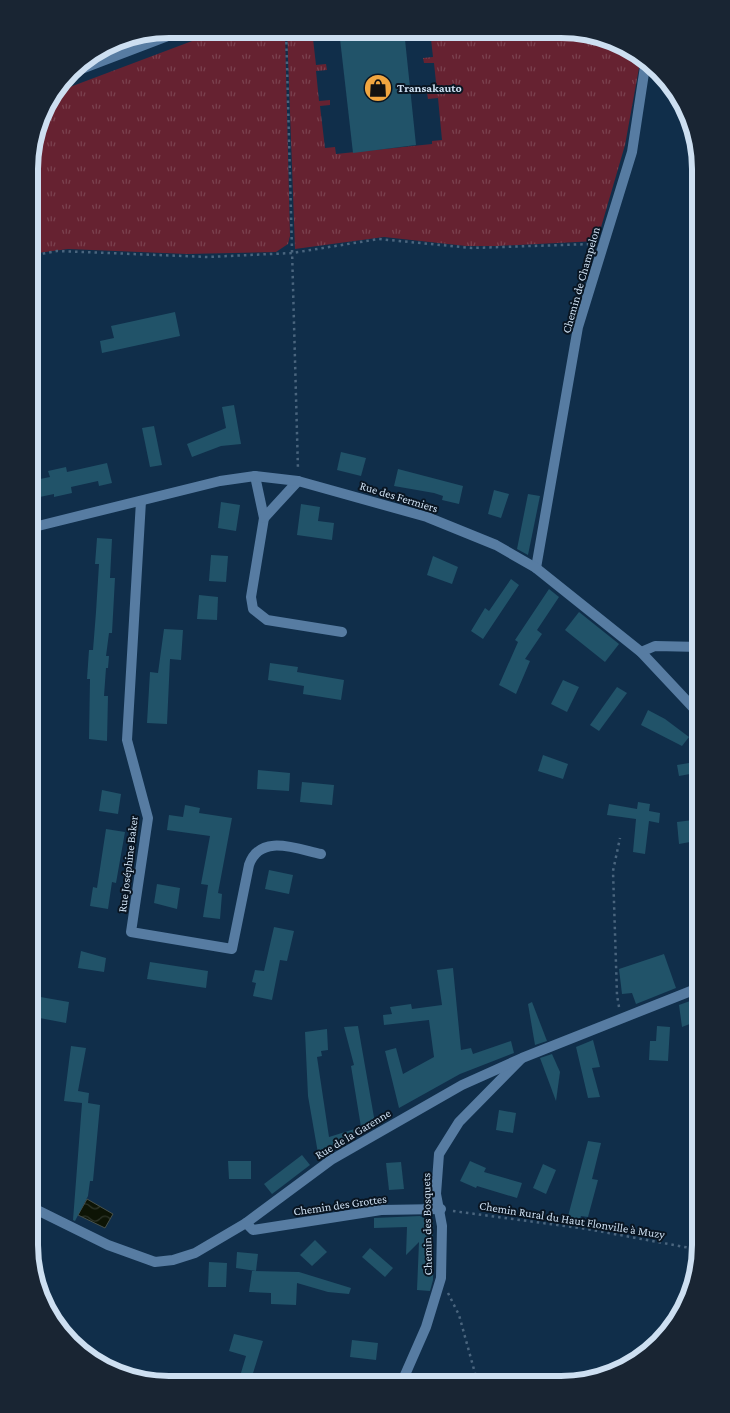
<svg xmlns="http://www.w3.org/2000/svg" width="730" height="1413" font-family="'Crimson Pro',serif">
<style>
.grass{fill:url(#grass-tufts)}
.water{fill:url(#water-waves);stroke:#47514c}
.building{fill:#215369}
.lines{fill:none;stroke-linecap:round;stroke-linejoin:round}
.path{stroke:#4a657e;stroke-width:2.5;stroke-dasharray:2.5 4;stroke-linecap:butt}
.minor{stroke:#577ca2;stroke-width:10}
.tertiary{stroke:#577ca2;stroke-width:10}
.labels{text-anchor:middle;dominant-baseline:central;stroke-width:4;stroke-linejoin:round;paint-order:stroke}
.poi-label{font-size:12px;font-weight:bold;fill:#cddff1;stroke:#091522;text-anchor:start}
.street-label{font-size:12px;fill:#cddff1;stroke:#091522}
.rim{fill:none;stroke:#cddff1;stroke-width:6}
</style>
<defs>
<pattern id="grass-tufts" width="24" height="20" patternUnits="userSpaceOnUse" patternTransform="scale(1.25)"><rect width="24" height="20" fill="#662231"/><path d="M3 7l-1-3M5 7V3M7 7l1-3M15 17l-1-3M17 17v-4M19 17l1-3" fill="none" stroke="#7b424f"/></pattern>
<pattern id="water-waves" width="16" height="10" patternUnits="userSpaceOnUse" patternTransform="scale(1.25)"><rect width="16" height="10" fill="#0d1405"/><path d="M0 5q4-4 8 0t8 0" fill="none" stroke="#2f362a"/></pattern>
</defs>
<rect width="100%" height="100%" fill="#102e4a"/>
<g class="grass">
<path d="M 224,29 L 285,29 L 290,236 L 288,244 L 276,252 L 187,254 L 68,249 L 30,254 C 30,201 20,137 54,93 Z"/>
<polygon points="287,30 312,30 316,65 326,64 327,70 316,71 319,101 330,100 330,105 320,106 325,148 335,147 336,154 432,144 432,141 442,140 438,98 428,99 427,93 437,92 434,63 424,63 423,58 433,57 430,30 588,31 641,57 625,145 597,241 497,246 466,246 384,237 295,249"/>
<polygon points="140,34 142,40 105,53 97,51 121,38"/>
</g>
<polygon class="water" points="87,1199 113,1214 105,1228 78,1215"/>
<g class="building">
<polygon points="339,30 404,30 416,145 353,153"/>
<polygon points="175,312 180,336 102,353 100,341 114,338 111,326"/>
<polygon points="234,405 241,444 221,446 192,457 187,444 226,428 222,407"/>
<polygon points="154,426 162,465 150,467 142,428"/>
<polygon points="341,452 366,458 361,476 337,470"/>
<polygon points="107,463 112,483 99,486 98,481 71,487 72,493 54,497 54,494 30,499 30,481 50,477 48,471 66,467 67,472"/>
<polygon points="398,469 463,486 459,504 442,500 443,496 434,493 394,486"/>
<polygon points="494,490 509,494 501,518 488,514"/>
<polygon points="528,494 540,496 528,555 517,549"/>
<polygon points="221,502 240,505 236,531 218,528"/>
<polygon points="301,504 320,507 318,521 334,523 332,540 297,535"/>
<polygon points="97,538 112,539 110,578 115,578 112,633 109,633 106,656 109,656 108,668 106,668 104,696 108,696 107,741 89,739 90,679 87,679 89,650 93,650 96,612 99,564 95,564"/>
<polygon points="211,555 228,556 226,582 209,581"/>
<polygon points="433,556 458,567 452,584 427,575"/>
<polygon points="511,579 519,585 483,639 471,631 485,608 489,611"/>
<polygon points="549,589 559,597 537,630 542,634 525,659 530,661 516,694 499,685 518,642 515,640"/>
<polygon points="199,595 218,597 217,620 197,619"/>
<polygon points="579,612 619,644 605,662 565,630"/>
<polygon points="164,629 183,630 181,660 170,659 167,724 147,723 150,672 158,673"/>
<polygon points="270,663 298,667 297,672 344,680 341,700 303,694 304,686 268,680"/>
<polygon points="563,680 579,687 567,712 551,704"/>
<polygon points="617,687 627,693 599,731 590,725"/>
<polygon points="648,710 665,719 689,737 682,746 641,725"/>
<polygon points="543,755 568,764 563,779 538,771"/>
<polygon points="701,761 701,772 679,776 677,765"/>
<polygon points="258,770 290,773 289,791 257,789"/>
<polygon points="302,782 334,785 332,805 300,802"/>
<polygon points="102,790 121,794 118,814 99,811"/>
<polygon points="638,802 650,804 649,811 660,813 659,823 649,821 645,854 633,852 636,819 607,815 609,804 637,809"/>
<polygon points="185,805 200,808 199,813 232,818 218,893 222,894 220,919 203,917 208,885 201,884 210,836 167,830 169,815 183,817"/>
<polygon points="701,819 701,840 679,844 677,822"/>
<polygon points="106,829 125,832 116,883 112,882 108,909 90,906 93,887 97,888"/>
<polygon points="269,870 293,875 289,894 265,889"/>
<polygon points="157,884 180,888 177,909 154,903"/>
<polygon points="701,911 701,924 690,925 689,912"/>
<polygon points="274,927 294,931 287,961 280,960 272,1000 253,996 256,983 252,982 255,970 264,971"/>
<polygon points="81,951 106,958 104,972 78,968"/>
<polygon points="664,954 676,988 636,1004 632,993 622,994 619,969"/>
<polygon points="150,962 208,971 206,988 147,979"/>
<polygon points="453,968 461,1050 471,1048 473,1054 511,1041 514,1053 460,1074 399,1108 385,1051 396,1048 403,1074 434,1057 429,1020 384,1025 383,1015 392,1014 390,1007 411,1004 412,1009 442,1005 437,970"/>
<polygon points="29,995 69,1002 66,1023 29,1016"/>
<polygon points="701,997 701,1010 697,1012 700,1020 682,1027 679,1005"/>
<polygon points="532,1002 547,1041 535,1045 528,1004"/>
<polygon points="358,1026 375,1123 319,1159 308,1096 305,1032 327,1029 328,1050 321,1051 322,1056 317,1057 329,1137 361,1127 351,1066 354,1065 344,1027"/>
<polygon points="657,1026 670,1027 668,1061 649,1060 650,1041 656,1041"/>
<polygon points="593,1040 600,1067 592,1068 600,1097 588,1098 576,1047"/>
<polygon points="71,1046 86,1048 78,1091 89,1093 88,1103 100,1105 93,1181 90,1181 88,1196 75,1221 73,1220 82,1103 64,1101"/>
<polygon points="552,1054 560,1072 556,1101 540,1058"/>
<polygon points="499,1110 516,1113 513,1133 496,1130"/>
<polygon points="588,1141 601,1143 592,1179 598,1180 588,1217 581,1216 579,1223 567,1220"/>
<polygon points="302,1155 310,1165 272,1194 264,1184"/>
<polygon points="228,1161 251,1161 251,1179 229,1179"/>
<polygon points="470,1161 486,1168 484,1172 522,1183 517,1198 477,1186 476,1188 460,1181"/>
<polygon points="401,1162 404,1189 389,1190 386,1163"/>
<polygon points="543,1164 556,1170 546,1194 533,1188"/>
<polygon points="420,1216 433,1222 433,1280 430,1291 417,1290 419,1242 406,1255 407,1227 374,1228 374,1218"/>
<polygon points="315,1240 327,1252 312,1266 300,1255"/>
<polygon points="370,1248 393,1268 385,1277 362,1257"/>
<polygon points="237,1252 258,1254 256,1271 236,1268"/>
<polygon points="209,1262 227,1263 226,1287 208,1287"/>
<polygon points="252,1271 299,1272 351,1288 349,1294 328,1292 297,1283 296,1305 271,1304 271,1293 249,1292"/>
<polygon points="234,1334 263,1341 250,1383 238,1383 246,1356 229,1351"/>
<polygon points="352,1340 378,1343 376,1360 350,1357"/>
</g>
<g class="lines">
<g class="path">
<polyline points="286,29 298,470"/>
<polyline points="30,256 57,251 208,257 292,253 379,239 472,248 592,244"/>
<polyline points="619,1007 617,995 613,871 620,838"/>
<polyline points="453,1211 587,1229 701,1250"/>
<polyline points="448,1293 459,1315 478,1384"/>
</g>
<g class="minor">
<polyline points="255,476 264,518 251,597 253,609 267,620 342,632"/>
<path d="M 141,501 L 127,740 L 148,818 L 131,932 L 232,949 L 249,865 C 260,833 297,849 321,854"/>
<polyline points="264,518 298,481"/>
<polyline points="536,568 578,327 632,152 646,60"/>
<polyline points="641,652 655,646 701,647"/>
<polyline points="246,1223 253,1230 381,1210 441,1209"/>
<polyline points="401,1384 426,1327 441,1278 442,1226 436,1194 439,1154 459,1122 521,1059"/>
</g>
<g class="tertiary">
<polyline points="68,74 186,29"/>
<polyline points="30,528 220,481 255,476 298,481 427,517 496,545 536,568 641,652 701,716"/>
<polyline points="29,1206 108,1245 155,1262 173,1260 195,1253 246,1223 331,1160 462,1085 522,1058 701,987"/>
</g>
</g>
<defs>
<symbol id="shop-disc" viewBox="-11 -11 22 22"><circle r="9.5" fill="#f1a640" stroke="#091522"/><path d="M-5-2.5h2.3a2.7 3.5 0 0 1 5.4 0H5L5.5 6h-11ZM-1.5-2.5h3a1.5 2.3 0 0 0-3 0Z" fill="#111"/></symbol>
</defs>
<g fill-rule="evenodd">
<use href="#shop-disc" x="362" y="72" width="32" height="32"/>
</g>
<g class="labels">
<g class="poi-label">
<text x="397" y="88">Transakauto</text>
</g>
<g class="street-label">
<text transform="translate(581 280) rotate(-74)">Chemin de Champelon</text>
<text transform="translate(399 497) rotate(17)">Rue des Fermiers</text>
<text transform="translate(128 864) rotate(-83)">Rue Joséphine Baker</text>
<text transform="translate(353 1134) rotate(-31)">Rue de la Garenne</text>
<text transform="translate(340 1205) rotate(-8)">Chemin des Grottes</text>
<text transform="translate(572 1220) rotate(9)">Chemin Rural du Haut Flonville à Muzy</text>
<text transform="translate(427 1224) rotate(-91)">Chemin des Bosquets</text>
</g>
</g>
<path d="M0 0H730V1413H0ZM169 38H561A131 131 0 0 1 692 169V1245A131 131 0 0 1 561 1376H169A131 131 0 0 1 38 1245V169A131 131 0 0 1 169 38Z" fill="#192533" fill-rule="evenodd"/>
<path class="rim" d="M169 38H561A131 131 0 0 1 692 169V1245A131 131 0 0 1 561 1376H169A131 131 0 0 1 38 1245V169A131 131 0 0 1 169 38Z"/>
</svg>
